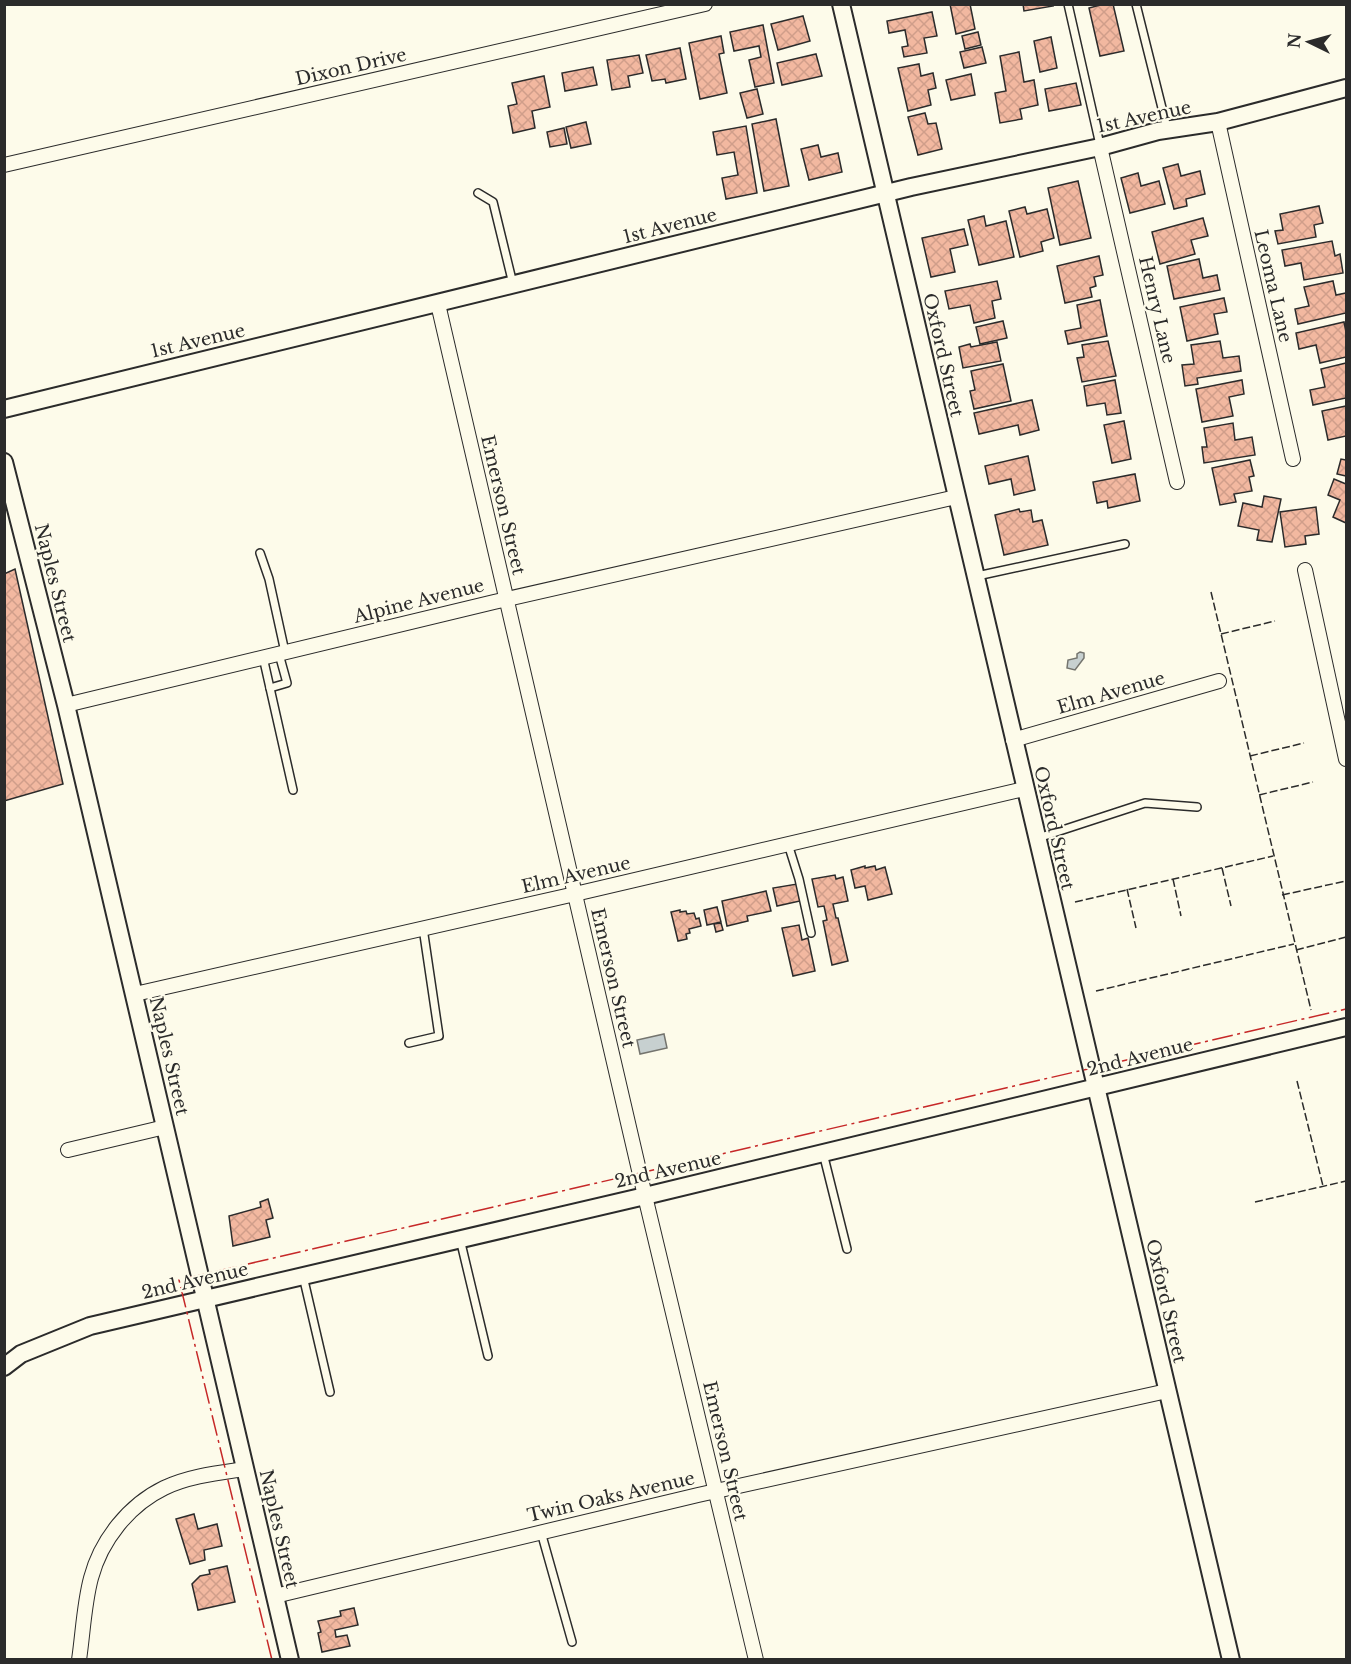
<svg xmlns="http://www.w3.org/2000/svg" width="1351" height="1664" font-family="'Libre Baskerville',serif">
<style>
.water{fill:#c7d0d0;stroke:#74746e;stroke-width:1.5}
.building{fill:url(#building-cross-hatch);stroke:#2b2b2b;stroke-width:1.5}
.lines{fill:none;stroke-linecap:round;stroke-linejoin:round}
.service-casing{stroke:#2b2b2b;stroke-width:10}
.minor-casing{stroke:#2b2b2b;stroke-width:16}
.tertiary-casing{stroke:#2b2b2b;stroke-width:20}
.service{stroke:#fdfbea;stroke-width:7}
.minor{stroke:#fdfbea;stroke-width:14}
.tertiary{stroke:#fdfbea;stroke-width:16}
.fence{stroke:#2b2b2b;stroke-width:1.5;stroke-dasharray:8 3;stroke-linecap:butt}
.power{stroke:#c62828;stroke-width:1.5;stroke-dasharray:21 4.5 3 4.5;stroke-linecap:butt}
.labels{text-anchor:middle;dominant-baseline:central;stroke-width:4.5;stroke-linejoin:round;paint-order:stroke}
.street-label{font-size:18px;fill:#2b2b2b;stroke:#fdfbea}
</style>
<defs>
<pattern id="building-cross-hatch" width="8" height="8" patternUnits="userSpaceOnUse" patternTransform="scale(1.5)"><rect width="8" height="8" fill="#f2b8a0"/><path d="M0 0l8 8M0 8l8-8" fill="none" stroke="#d09e8a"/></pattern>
</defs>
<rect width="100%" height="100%" fill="#fdfbea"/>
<g class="water">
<polygon points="1080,652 1084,653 1084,658 1075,670 1067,668 1068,660 1077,658 1077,654"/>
<polygon points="664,1034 667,1048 640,1054 637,1040"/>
</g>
<g class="building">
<polygon points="950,4 970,4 975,29 956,34"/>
<polygon points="1023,4 1052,4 1053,6 1024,11"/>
<polygon points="1104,4 1113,4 1124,51 1100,56 1089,8"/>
<polygon points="932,12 937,36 924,38 927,53 904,57 902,47 908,46 905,30 889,33 887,21"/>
<polygon points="803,16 810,41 778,50 771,24"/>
<polygon points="763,25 774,83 755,87 749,60 761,57 759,46 734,51 730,32"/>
<polygon points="978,32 981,45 965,49 962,36"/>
<polygon points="721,36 724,53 719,54 727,93 700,99 689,43"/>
<polygon points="1051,37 1057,68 1040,72 1034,41"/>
<polygon points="982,47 986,63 964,68 960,52"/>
<polygon points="680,48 686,79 666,83 665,79 652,81 646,55"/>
<polygon points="1019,52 1024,82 1034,80 1038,105 1020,109 1022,119 1000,123 995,93 1006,91 1000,56"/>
<polygon points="816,54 822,76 782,85 777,63"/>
<polygon points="639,55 643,73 628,76 630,87 612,90 607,60"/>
<polygon points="919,64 921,76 933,73 936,88 928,90 931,105 908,111 898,68"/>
<polygon points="593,67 597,85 565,91 562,73"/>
<polygon points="971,74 975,95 951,100 946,80"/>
<polygon points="544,76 550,107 532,111 535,128 513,133 508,106 517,104 512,83"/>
<polygon points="1076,83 1081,105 1049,111 1045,89"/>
<polygon points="757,89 763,114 747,118 740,93"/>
<polygon points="925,113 928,124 936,123 942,149 918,155 908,117"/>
<polygon points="776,119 789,186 764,191 752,124"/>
<polygon points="586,122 591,144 571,148 566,127"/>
<polygon points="746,126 757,193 726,199 722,178 738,175 734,152 717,155 713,132"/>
<polygon points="564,128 567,144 550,147 547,132"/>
<polygon points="818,145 821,157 838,153 842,172 809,180 801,149"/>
<polygon points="1178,164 1181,176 1200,171 1205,194 1186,199 1187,206 1174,209 1163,168"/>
<polygon points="1138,173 1141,186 1159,181 1165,204 1130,213 1121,178"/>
<polygon points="1078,181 1091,238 1060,245 1048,188"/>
<polygon points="1319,206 1323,223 1314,225 1316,237 1278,244 1275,231 1283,230 1280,214"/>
<polygon points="1025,207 1027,214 1047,209 1054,238 1041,242 1043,251 1020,257 1009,211"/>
<polygon points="984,216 986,226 1006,221 1014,257 979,265 968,220"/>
<polygon points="1203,218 1208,236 1191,240 1195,254 1160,264 1152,232"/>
<polygon points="964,229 968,245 950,249 955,272 931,277 922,238"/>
<polygon points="1332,241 1335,256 1340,254 1343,273 1304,280 1301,263 1285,266 1282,250"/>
<polygon points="1099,256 1103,275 1094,277 1096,286 1090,288 1092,297 1065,303 1057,266"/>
<polygon points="1199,259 1203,278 1217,275 1220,290 1174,299 1167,266"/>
<polygon points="997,281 1001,299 992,301 995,318 974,323 970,305 949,309 945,291"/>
<polygon points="1333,281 1336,295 1346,293 1346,313 1298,324 1295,309 1309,306 1304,287"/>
<polygon points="1224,298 1227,312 1214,314 1218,334 1187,341 1180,307"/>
<polygon points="1100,300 1107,336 1068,344 1065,331 1081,328 1077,305"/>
<polygon points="1003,321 1007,338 980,344 976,327"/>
<polygon points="1344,322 1346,332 1346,357 1320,363 1316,345 1299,349 1296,333"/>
<polygon points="1108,341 1116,376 1082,382 1077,358 1084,357 1082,345"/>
<polygon points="1220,341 1223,358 1239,356 1241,371 1197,378 1198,384 1185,386 1182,365 1194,364 1191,345"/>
<polygon points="997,342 1001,361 963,368 959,347 970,344 971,347"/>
<polygon points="1346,363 1346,398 1313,405 1310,390 1325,387 1321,369"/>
<polygon points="1003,364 1011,401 974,409 970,391 975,390 971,371"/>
<polygon points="1115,380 1121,413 1107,415 1105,403 1087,406 1084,386"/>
<polygon points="1242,380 1244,394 1229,397 1233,416 1202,422 1196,389"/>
<polygon points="1032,400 1039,430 1020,435 1018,425 979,434 974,413"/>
<polygon points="1346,406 1346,436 1328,440 1322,411"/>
<polygon points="1124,421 1131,459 1112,463 1104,425"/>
<polygon points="1233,423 1235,440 1252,437 1255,455 1204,463 1202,447 1207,447 1204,428"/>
<polygon points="1028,456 1035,490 1014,495 1011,479 989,484 985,466"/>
<polygon points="1346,458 1346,476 1337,474 1341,459 1346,460"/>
<polygon points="1250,460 1254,476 1249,477 1252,491 1234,494 1236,502 1220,505 1212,468"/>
<polygon points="1135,474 1140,501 1108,508 1107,501 1097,503 1093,482"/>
<polygon points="1334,479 1346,484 1346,523 1333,517 1340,500 1328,495"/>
<polygon points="1264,496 1281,499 1272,542 1257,540 1259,530 1238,526 1243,503 1262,507"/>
<polygon points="1316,507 1319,534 1305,536 1306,544 1285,547 1280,512"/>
<polygon points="1019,509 1020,512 1031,510 1033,522 1042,520 1048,545 1004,555 995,515"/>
<polygon points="15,569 63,784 4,801 4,574"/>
<polygon points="865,866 865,868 875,866 876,870 885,867 892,894 868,900 865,886 855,888 851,870"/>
<polygon points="835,875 836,879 843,877 848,901 833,904 836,918 838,918 848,961 832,965 823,921 827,920 824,906 818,907 812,879"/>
<polygon points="797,884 800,901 777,906 773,888"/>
<polygon points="766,891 771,911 747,916 748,921 727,926 722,901"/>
<polygon points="717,907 721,922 707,925 704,910"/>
<polygon points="680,910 680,912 686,911 687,914 694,913 696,919 699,918 701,926 689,929 690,933 686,934 687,939 678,941 671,912"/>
<polygon points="721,923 723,930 716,932 714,924"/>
<polygon points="799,925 802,940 808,938 815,971 793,976 782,928"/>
<polygon points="268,1199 273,1218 266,1220 270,1237 233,1246 229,1216 261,1207 260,1202"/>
<polygon points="194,1514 198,1529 217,1524 222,1546 204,1550 205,1560 190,1564 176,1519"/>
<polygon points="227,1566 235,1602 198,1610 192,1584 200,1576 210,1574 209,1570"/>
<polygon points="354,1608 358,1625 335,1630 336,1637 347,1635 350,1646 322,1652 318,1633 321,1632 318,1621 341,1616 340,1611"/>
</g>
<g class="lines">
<defs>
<g id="service">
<polyline points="1068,4 1100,145"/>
<polyline points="1136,4 1167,128"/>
<polyline points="478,193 493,202 513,284"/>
<polyline points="260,553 269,579 285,652"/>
<polyline points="977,576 1125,544"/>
<polyline points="263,657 293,790"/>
<polyline points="270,688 287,683 279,654"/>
<polyline points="1038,838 1145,803 1197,807"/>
<polyline points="788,844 799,879 811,933"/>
<polyline points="409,1043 439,1036 423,928"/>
<polyline points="823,1153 847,1249"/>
<polyline points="460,1239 488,1356"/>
<polyline points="303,1276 330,1392"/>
<polyline points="541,1532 572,1642"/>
</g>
<g id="minor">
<polyline points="1218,122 1293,459"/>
<polyline points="1100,147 1177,482"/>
<polyline points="4,165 705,4"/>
<polyline points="438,304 645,1196 756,1660"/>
<polyline points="1305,570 1346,759"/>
<polyline points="66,705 494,602 956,497"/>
<polyline points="1013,740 1219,681"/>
<polyline points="135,994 575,894 1024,789"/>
<polyline points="68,1150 165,1127"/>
<polyline points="275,1596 698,1495 1167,1391"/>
<path d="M 79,1660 C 83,1633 84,1604 91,1578 C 101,1540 129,1505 164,1488 C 189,1476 218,1473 245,1469"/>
</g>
<g id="tertiary">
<polyline points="841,4 1231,1660"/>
<polyline points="4,409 911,187 1100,147 1158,131 1218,122 1346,88"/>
<polyline points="4,462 66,705 290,1660"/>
<polyline points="4,1367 21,1354 90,1326 645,1196 1346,1027"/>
</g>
</defs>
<use href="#service" class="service-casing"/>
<use href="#minor" class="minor-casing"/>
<use href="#tertiary" class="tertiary-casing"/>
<use href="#service" class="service"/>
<use href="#minor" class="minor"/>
<use href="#tertiary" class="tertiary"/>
<g class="fence">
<polyline points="1211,592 1311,1010"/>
<polyline points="1221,634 1275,621"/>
<polyline points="1250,756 1304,743"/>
<polyline points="1259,795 1313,782"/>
<polyline points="1222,868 1231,906"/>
<polyline points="1173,879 1181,916"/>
<polyline points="1127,889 1136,928"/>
<polyline points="1282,895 1346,881"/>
<polyline points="1075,902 1273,856"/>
<polyline points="1296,950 1346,937"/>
<polyline points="1096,991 1294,944"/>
<polyline points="1297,1081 1323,1186"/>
<polyline points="1255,1202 1346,1181"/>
</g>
<polyline class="power" points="272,1660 179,1280 1346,1009"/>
</g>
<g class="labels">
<g class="street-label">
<text transform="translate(351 67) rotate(-13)">Dixon Drive</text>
<text transform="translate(1144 117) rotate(-12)">1st Avenue</text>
<text transform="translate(670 226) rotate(-14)">1st Avenue</text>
<text transform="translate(1273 286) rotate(77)">Leoma Lane</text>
<text transform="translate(1157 310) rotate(77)">Henry Lane</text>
<text transform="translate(198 341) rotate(-13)">1st Avenue</text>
<text transform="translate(943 355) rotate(77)">Oxford Street</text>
<text transform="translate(503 505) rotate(77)">Emerson Street</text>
<text transform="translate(55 583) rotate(76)">Naples Street</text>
<text transform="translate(419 601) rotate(-14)">Alpine Avenue</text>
<text transform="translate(1111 693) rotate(-16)">Elm Avenue</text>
<text transform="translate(1054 828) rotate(77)">Oxford Street</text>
<text transform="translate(576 875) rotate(-13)">Elm Avenue</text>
<text transform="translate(613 978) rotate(77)">Emerson Street</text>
<text transform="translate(169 1056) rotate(77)">Naples Street</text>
<text transform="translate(1140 1057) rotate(-14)">2nd Avenue</text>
<text transform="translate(668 1170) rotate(-13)">2nd Avenue</text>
<text transform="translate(195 1281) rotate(-13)">2nd Avenue</text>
<text transform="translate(1166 1301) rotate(77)">Oxford Street</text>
<text transform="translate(725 1451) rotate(77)">Emerson Street</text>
<text transform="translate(611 1497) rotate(-13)">Twin Oaks Avenue</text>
<text transform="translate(279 1529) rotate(77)">Naples Street</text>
</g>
</g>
<rect width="1351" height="1664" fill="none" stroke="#2b2b2b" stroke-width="12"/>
<g transform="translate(1309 42) rotate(275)" stroke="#fdfbea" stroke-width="4.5" paint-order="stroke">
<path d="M0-4.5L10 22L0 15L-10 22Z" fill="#2b2b2b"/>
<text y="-9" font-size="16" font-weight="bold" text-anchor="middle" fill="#2b2b2b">N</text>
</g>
</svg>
